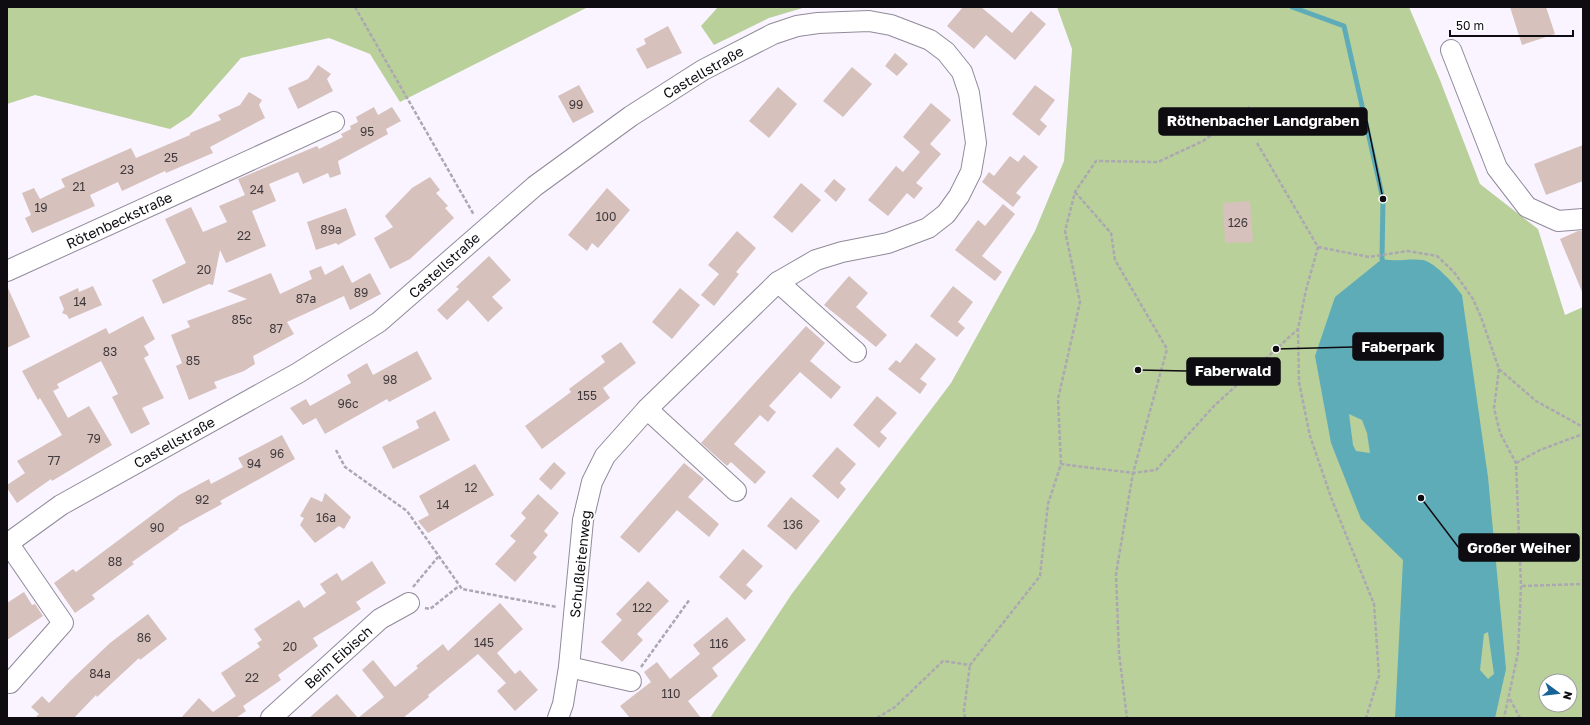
<svg xmlns="http://www.w3.org/2000/svg" width="1590" height="725" font-family="'Golos Text',sans-serif">
<style>
.green{fill:#b9d09b;fill-rule:evenodd}
.water{fill:#5facb9;fill-rule:evenodd}
.lines{fill:none;stroke-linecap:round;stroke-linejoin:round}
.stream{stroke:#5facb9;stroke-width:5}
.building{fill:#d6c1bc}
.minor-casing{stroke:#918a9a;stroke-width:22}
.path{stroke:#aca8b1;stroke-width:2.5;stroke-dasharray:4 2;stroke-linecap:butt}
.minor{stroke:#fff;stroke-width:20}
.labels{text-anchor:middle;dominant-baseline:central;stroke-width:4;stroke-linejoin:round;paint-order:stroke}
.number-label{font-size:12px;fill:#40393c}
.street-label{font-size:14px;fill:#0e0c11;stroke:#fff}
.leader{fill:none;stroke:#0e0c11;stroke-width:1.5}
.callout-dot{fill:#0e0c11;stroke:#fff;stroke-width:1.5}
.callout{fill:#0e0c11;stroke:#0e0c11;stroke-width:1.5}
.callout-label{font-size:15px;text-anchor:middle;font-weight:bold;fill:#fff}
</style>
<rect width="100%" height="100%" fill="#f9f4ff"/>
<g class="green">
<polygon points="7,7 588,7 400,102 370,54 329,38 241,58 190,116 170,129 35,95 7,104"/>
<polygon points="718,7 806,7 769,18 714,45 701,26"/>
<path d="M 1057,7 L 1409,7 L 1440,80 L 1480,184 L 1538,229 L 1565,315 L 1583,307 L 1583,718 L 710,718 L 791,595 L 951,383 L 1035,231 L 1064,161 L 1072,49 ZM 1546,681 L 1570,681 L 1570,705 L 1546,705 Z"/>
</g>
<path class="water" d="M 1382,259 C 1396,262 1410,258 1423,260 C 1436,263 1455,285 1462,295 L 1488,477 L 1506,669 L 1495,718 L 1395,718 L 1403,560 L 1361,519 L 1331,443 L 1315,356 L 1335,297 ZM 1349,414 L 1362,420 L 1367,433 L 1370,453 L 1356,451 L 1353,445 ZM 1488,632 L 1494,674 L 1488,679 L 1480,670 L 1484,634 Z"/>
<g class="lines">
<polyline class="stream" points="1292,7 1344,26 1383,199 1382,259"/>
</g>
<g class="building">
<polygon points="963,7 981,7 1012,33 1031,11 1046,24 1015,60 986,35 974,49 947,26"/>
<polygon points="1510,7 1546,7 1555,34 1522,45"/>
<polygon points="668,26 682,53 647,69 636,49 646,44 644,39"/>
<polygon points="895,53 908,64 897,76 885,66"/>
<polygon points="318,65 331,74 327,79 333,91 298,109 288,88 308,79"/>
<polygon points="852,67 872,84 843,117 823,101"/>
<polygon points="579,85 594,112 573,123 558,96"/>
<polygon points="1035,85 1055,100 1040,120 1047,126 1039,136 1012,114"/>
<polygon points="778,87 797,104 769,138 749,121"/>
<polygon points="249,92 262,100 259,105 265,118 210,147 213,153 166,173 165,171 122,191 118,182 90,195 95,206 32,233 25,218 31,215 22,193 34,188 40,199 65,187 61,179 131,148 136,158 190,135 190,133 221,120 218,115 240,105"/>
<polygon points="931,103 951,120 930,144 941,154 916,183 923,188 914,199 907,193 888,216 868,200 896,166 903,172 920,152 903,137"/>
<polygon points="374,107 378,115 392,107 401,121 386,129 388,134 338,161 341,174 330,178 328,173 303,184 298,172 269,184 276,201 252,211 266,246 226,263 220,250 213,285 209,284 163,304 152,280 186,263 165,219 191,207 203,232 227,222 219,206 245,195 238,179 317,146 319,149 343,137 341,134 351,129 350,126 358,122 356,117"/>
<polygon points="1583,145 1583,181 1546,195 1534,164"/>
<polygon points="1024,155 1038,167 1016,193 1021,197 1013,207 982,182 989,172 994,176 1010,156 1018,162"/>
<polygon points="430,177 440,190 436,193 448,206 445,208 454,218 410,259 390,269 374,238 393,227 385,216 412,188"/>
<polygon points="834,179 846,189 836,202 824,191"/>
<polygon points="801,183 821,200 792,233 773,217"/>
<polygon points="607,188 630,210 598,248 592,243 587,251 568,235"/>
<polygon points="1250,201 1253,242 1225,243 1223,203"/>
<polygon points="1003,204 1015,214 982,256 1002,272 995,281 955,250 978,220 985,226"/>
<polygon points="346,208 356,235 338,245 336,243 316,250 307,222"/>
<polygon points="737,231 756,248 736,272 739,274 714,306 701,295 719,274 708,265"/>
<polygon points="1578,231 1583,231 1583,294 1560,239"/>
<polygon points="489,256 511,280 492,297 503,308 488,322 468,300 447,320 437,310 459,289 456,287"/>
<polygon points="343,265 352,283 370,273 381,294 350,310 344,296 287,322 294,334 253,356 255,364 244,371 214,382 217,388 189,400 176,366 182,363 171,335 190,327 187,321 247,299 227,291 271,273 280,294 312,279 309,271 321,266 325,275"/>
<polygon points="849,276 868,293 856,307 887,335 876,347 824,305"/>
<polygon points="7,286 30,337 7,348"/>
<polygon points="93,286 102,305 69,319 67,315 62,313 64,309 59,297 78,288 79,292"/>
<polygon points="953,286 973,302 958,322 965,328 957,337 930,316"/>
<polygon points="680,288 700,305 672,339 652,322"/>
<polygon points="143,316 155,339 144,346 149,355 144,358 164,398 142,408 150,424 131,434 112,397 118,394 101,361 57,384 59,388 53,391 68,418 89,406 112,445 52,481 51,479 17,503 7,488 7,485 25,473 17,461 62,435 40,398 38,400 22,371 106,328 109,334"/>
<polygon points="806,326 825,343 810,361 841,387 831,399 800,372 769,406 776,412 768,422 760,415 734,444 766,472 755,484 731,462 727,466 701,443"/>
<polygon points="621,342 636,363 603,388 610,398 542,449 525,426 571,392 569,389 605,362 601,356"/>
<polygon points="916,343 936,359 920,379 927,384 920,394 888,369 896,360 900,363"/>
<polygon points="417,351 432,379 389,402 387,399 325,434 316,418 303,425 290,408 306,399 310,406 351,383 347,375 367,363 373,375"/>
<polygon points="877,396 897,413 880,432 887,438 879,448 853,425"/>
<polygon points="435,411 450,440 393,469 382,447 419,428 416,421"/>
<polygon points="282,435 295,459 220,501 222,504 178,528 179,529 132,562 134,564 92,595 95,599 75,613 54,583 73,569 76,572 179,495 209,479 211,484 243,467 238,458"/>
<polygon points="837,447 856,464 840,483 846,489 838,499 812,476"/>
<polygon points="554,462 566,473 551,490 539,479"/>
<polygon points="684,463 704,479 688,497 719,524 709,537 677,510 639,553 620,537"/>
<polygon points="475,464 494,495 428,533 418,521 429,515 419,496"/>
<polygon points="325,493 351,517 344,529 339,526 315,543 300,525 304,518 300,516 311,497 322,502"/>
<polygon points="538,494 559,513 544,531 548,535 533,553 537,557 515,582 495,564 516,541 510,536 526,518 521,513"/>
<polygon points="791,497 820,521 796,550 767,526"/>
<polygon points="743,549 763,566 746,585 753,591 745,600 719,577"/>
<polygon points="372,561 386,583 356,602 361,609 313,638 318,646 278,675 281,680 243,706 246,711 236,718 181,718 199,698 213,712 236,696 241,704 221,673 260,647 257,643 262,640 254,629 299,600 304,608 326,593 320,584 337,573 342,581"/>
<polygon points="648,581 669,601 637,634 643,640 622,662 601,642 622,620 616,614"/>
<polygon points="24,592 32,605 35,604 43,616 7,640 7,603"/>
<polygon points="500,603 523,629 497,653 515,674 520,670 538,690 515,711 497,691 506,683 478,654 428,695 429,697 403,718 358,718 384,697 362,670 373,660 395,687 418,668 416,666 443,644 448,651"/>
<polygon points="148,614 167,639 140,660 139,658 97,697 96,695 74,718 35,718 39,714 31,707 42,696 49,703 71,680 110,643"/>
<polygon points="727,617 746,640 712,668 718,676 688,701 701,718 630,718 620,706 651,682 644,672 657,662 670,679 700,654 693,645"/>
<polygon points="337,694 358,718 309,718 326,703"/>
</g>
<g class="lines">
<defs>
<g id="minor">
<polyline points="1451,50 1497,168 1527,207 1558,221 1583,219"/>
<polyline points="7,271 334,122"/>
<polyline points="778,282 856,352"/>
<polyline points="647,409 736,491"/>
<polyline points="8,543 63,623 10,683"/>
<polyline points="7,544 61,505 298,373 379,322 535,186 631,116 703,70 773,34 797,26 818,23 869,21 891,25 930,40 946,52 962,72 969,93 976,143 971,172 959,196 946,214 928,228 888,243 842,252 816,260 778,282 647,409 605,456 592,482 583,520 569,667 563,704 558,718"/>
<polyline points="569,667 631,681"/>
<polyline points="271,718 380,619 409,603"/>
</g>
</defs>
<use href="#minor" class="minor-casing"/>
<g class="path">
<polyline points="355,7 474,215"/>
<polyline points="1257,143 1318,247 1306,290 1298,329 1299,382 1310,436 1332,500 1374,604 1379,676 1366,718"/>
<polyline points="1075,192 1111,233 1115,260 1167,349 1133,473 1116,574 1119,653 1127,718"/>
<polyline points="1318,247 1369,257 1408,251 1437,256 1454,272 1473,299 1481,317 1499,369 1494,408 1500,433 1516,463 1521,586 1518,653 1504,718"/>
<polyline points="1499,369 1536,401 1583,427"/>
<polyline points="336,450 345,467 407,511 462,589 557,607"/>
<polyline points="1516,463 1540,450 1583,434"/>
<polyline points="1061,464 1058,399 1080,302 1065,231 1075,192 1096,161 1158,162 1203,141 1251,106"/>
<polyline points="1522,586 1583,584"/>
<polyline points="413,587 438,557"/>
<polyline points="425,608 430,609 459,586"/>
<polyline points="641,667 690,599"/>
<polyline points="1510,699 1520,718"/>
<polyline points="877,718 895,707 943,661 970,665 1040,576 1048,504 1061,464 1133,473 1156,470 1214,406 1298,329"/>
<polyline points="965,718 964,710 970,665"/>
</g>
<use href="#minor" class="minor"/>
</g>
<g class="labels">
<g class="number-label">
<text x="576" y="104">99</text>
<text x="367" y="131">95</text>
<text x="171" y="157">25</text>
<text x="127" y="169">23</text>
<text x="79" y="186">21</text>
<text x="257" y="189">24</text>
<text x="41" y="207">19</text>
<text x="606" y="216">100</text>
<text x="1238" y="222">126</text>
<text x="331" y="229">89a</text>
<text x="244" y="235">22</text>
<text x="204" y="269">20</text>
<text x="361" y="292">89</text>
<text x="306" y="298">87a</text>
<text x="80" y="301">14</text>
<text x="242" y="319">85c</text>
<text x="276" y="328">87</text>
<text x="110" y="351">83</text>
<text x="193" y="360">85</text>
<text x="390" y="379">98</text>
<text x="587" y="395">155</text>
<text x="348" y="403">96c</text>
<text x="94" y="438">79</text>
<text x="277" y="453">96</text>
<text x="54" y="460">77</text>
<text x="254" y="463">94</text>
<text x="471" y="487">12</text>
<text x="202" y="499">92</text>
<text x="443" y="504">14</text>
<text x="326" y="517">16a</text>
<text x="793" y="524">136</text>
<text x="157" y="527">90</text>
<text x="115" y="561">88</text>
<text x="642" y="607">122</text>
<text x="144" y="637">86</text>
<text x="484" y="642">145</text>
<text x="719" y="643">116</text>
<text x="290" y="646">20</text>
<text x="100" y="673">84a</text>
<text x="252" y="677">22</text>
<text x="671" y="693">110</text>
</g>
<g class="street-label">
<text transform="translate(703 72) rotate(-30)">Castellstraße</text>
<text transform="translate(119 220) rotate(-25)">Rötenbeckstraße</text>
<text transform="translate(444 265) rotate(-42)">Castellstraße</text>
<text transform="translate(174 442) rotate(-29)">Castellstraße</text>
<text transform="translate(580 564) rotate(-84)">Schußleitenweg</text>
<text transform="translate(338 657) rotate(-42)">Beim Eibisch</text>
</g>
</g>
<path class="leader" d="M1383 199L1367 121M1276 349L1353 347M1138 370L1187 371M1421 498L1459 548"/>
<g class="callout-dot">
<circle cx="1383" cy="199" r="4"/>
<circle cx="1276" cy="349" r="4"/>
<circle cx="1138" cy="370" r="4"/>
<circle cx="1421" cy="498" r="4"/>
</g>
<g class="callout">
<rect x="1159" y="108" width="208" height="27" rx="4"/>
<rect x="1353" y="333" width="90" height="27" rx="4"/>
<rect x="1187" y="358" width="93" height="27" rx="4"/>
<rect x="1459" y="534" width="120" height="27" rx="4"/>
</g>
<g class="callout-label">
<text x="1263" y="126">Röthenbacher Landgraben</text>
<text x="1398" y="352">Faberpark</text>
<text x="1233" y="376">Faberwald</text>
<text x="1519" y="553">Großer Weiher</text>
</g>
<rect width="1590" height="725" fill="none" stroke="#0e0c11" stroke-width="16"/>
<g transform="translate(1558 693) rotate(105)"><circle r="19" fill="#ffffff" stroke="#9f9ea0"/>
<path d="M0-3L7 15L0 10L-7 15Z" fill="#186497"/>
<text y="-6" font-size="11" font-weight="bold" text-anchor="middle" fill="#0e0c11">N</text>
</g>
<path d="M1450 30v6h123v-6" fill="none" stroke="#0e0c11" stroke-width="2"/>
<text x="1456" y="30" font-size="12" fill="#0e0c11" stroke="#ffffff" stroke-width="3" paint-order="stroke">50 m</text>
</svg>
